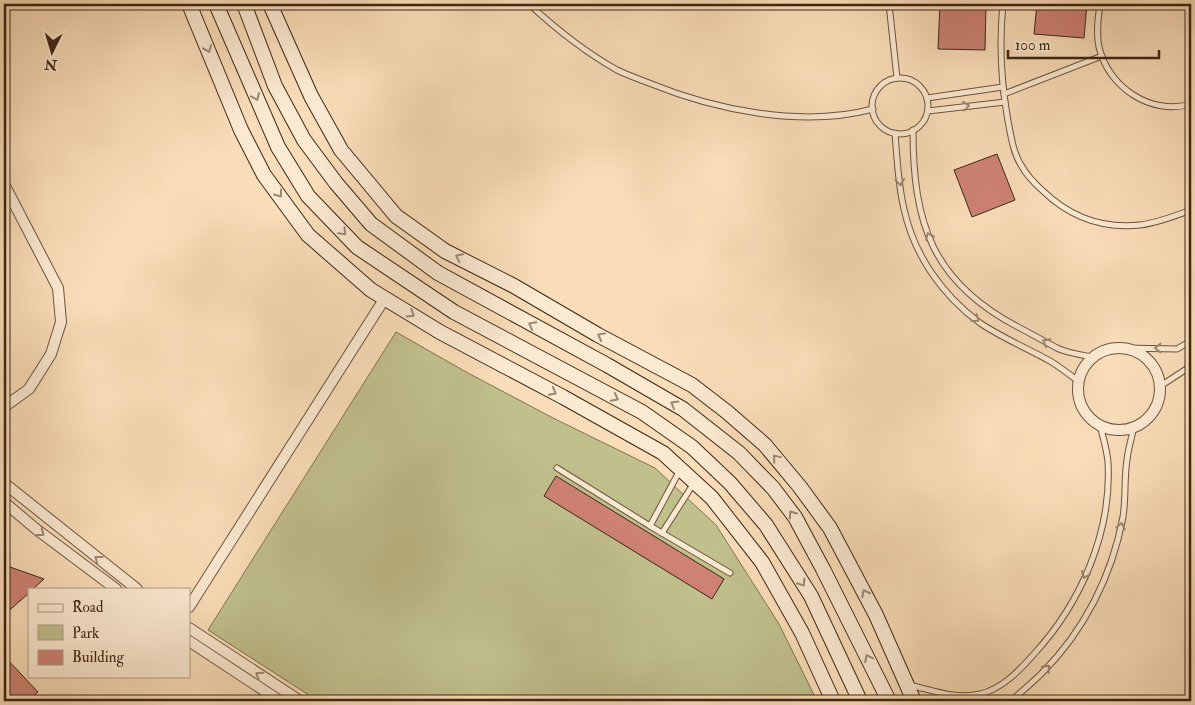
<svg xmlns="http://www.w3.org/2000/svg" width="1195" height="705" font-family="'IM FELL Double Pica',serif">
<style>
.green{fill:#c0c08d;stroke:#7e7350}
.building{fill:#ce8274;stroke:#3d2614}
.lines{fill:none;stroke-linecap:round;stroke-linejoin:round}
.lane-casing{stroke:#6c543d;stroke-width:7}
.street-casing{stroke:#6c543d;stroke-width:12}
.secondary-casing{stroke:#3d2614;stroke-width:16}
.lane{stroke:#fbe9d1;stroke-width:5}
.street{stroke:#fbe9d1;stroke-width:10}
.secondary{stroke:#fbe9d1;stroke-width:14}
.oneway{stroke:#9c8872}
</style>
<rect width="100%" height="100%" fill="#f9ddb8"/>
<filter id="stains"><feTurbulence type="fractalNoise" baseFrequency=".004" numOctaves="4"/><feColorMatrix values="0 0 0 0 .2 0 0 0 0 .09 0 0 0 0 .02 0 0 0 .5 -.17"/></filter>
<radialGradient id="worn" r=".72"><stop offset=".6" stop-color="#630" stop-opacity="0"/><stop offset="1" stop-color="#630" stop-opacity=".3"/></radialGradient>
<polygon class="green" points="396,332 468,373 553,418 655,468 716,525 779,624 817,701 318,701 208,630"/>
<g class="building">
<polygon points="940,4 986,4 985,50 938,49"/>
<polygon points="1037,4 1087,4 1084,38 1034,34"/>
<polygon points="997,154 1015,200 972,217 954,170"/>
<polygon points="556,476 724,579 712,599 544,496"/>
<polygon points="10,567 44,579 33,589 29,589 29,593 4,615 4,569"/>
<polygon points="4,656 38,692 27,701 10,701 4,694"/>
</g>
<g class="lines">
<defs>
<g id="lane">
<path d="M 529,4 C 556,29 585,52 617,70 C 627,75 639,79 649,83 C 715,110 802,128 873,109"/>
<polyline points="889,4 897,78"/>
<path d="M 1003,4 C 999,43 1001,82 1008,121 C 1011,136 1013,152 1021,165 C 1027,176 1034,183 1043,191 C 1070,217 1102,229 1140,225 C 1157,223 1175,216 1191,210"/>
<path d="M 1100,4 C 1098,18 1096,33 1099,47 C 1108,87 1151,116 1191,104"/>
<circle cx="900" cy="106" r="28"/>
<polyline points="1004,94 1102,56"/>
<polyline points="927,98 1003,87"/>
<polyline points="928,111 1005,102"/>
<path d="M 913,130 C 913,223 932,282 1018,327 C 1032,334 1045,342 1059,349 C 1069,353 1081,355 1092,357"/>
<path d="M 895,133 C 897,158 898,184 904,209 C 914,255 942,295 980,323 C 1002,338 1027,348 1050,361 C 1060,367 1069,374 1078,381"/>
<polyline points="1122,348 1177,349 1191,341"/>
<polyline points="1159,387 1191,366"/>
<polyline points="557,468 650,526 680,470"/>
<polyline points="650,526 662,533 694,483"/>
<polyline points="662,533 730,573"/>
<path d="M 909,685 C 932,690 956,700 980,694 C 1002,689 1020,670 1034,654 C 1081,603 1112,532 1108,462 C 1107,450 1103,437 1100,425"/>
<path d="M 1011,701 C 1021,692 1032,683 1042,673 C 1084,631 1112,576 1123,517 C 1126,498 1124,479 1127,460 C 1128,449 1132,437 1134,426"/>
</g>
<g id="street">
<polyline points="4,184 58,288 61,322 51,354 29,389 4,407"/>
<circle cx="1119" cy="389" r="41"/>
<polyline points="4,483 137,589"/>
<polyline points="4,502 36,529 116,589"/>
<polyline points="189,607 385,298"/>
<polyline points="189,628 300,701"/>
<polyline points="189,641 280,701"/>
</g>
<g id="secondary">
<polyline points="189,4 241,130 264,175 308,235 371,290 440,332 563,397 663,453 712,498 762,562 802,633 833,701"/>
<polyline points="216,4 278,147 308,196 357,247 454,312 642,412 692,447 730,483 766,525 811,596 860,701"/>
<polyline points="244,4 275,86 304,140 336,183 371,224 438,273 607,365 683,409 739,453 773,488 795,517 823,569 889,701"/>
<polyline points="270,4 311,96 341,150 396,216 445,251 514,286 598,335 692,385 727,412 765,445 800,487 830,528 876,615 914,701"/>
</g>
</defs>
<use href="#lane" class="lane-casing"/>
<use href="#street" class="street-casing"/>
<use href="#secondary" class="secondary-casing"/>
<use href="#lane" class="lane"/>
<use href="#street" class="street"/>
<use href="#secondary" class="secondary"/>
</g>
<defs><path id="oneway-chevron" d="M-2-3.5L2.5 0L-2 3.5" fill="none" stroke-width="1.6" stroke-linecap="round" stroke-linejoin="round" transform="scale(1.25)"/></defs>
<g class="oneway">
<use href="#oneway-chevron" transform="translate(208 49) rotate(68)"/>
<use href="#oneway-chevron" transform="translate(256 97) rotate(67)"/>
<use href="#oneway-chevron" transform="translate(966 106) rotate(-7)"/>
<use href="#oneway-chevron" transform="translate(900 182) rotate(84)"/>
<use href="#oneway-chevron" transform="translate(279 194) rotate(54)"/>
<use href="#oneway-chevron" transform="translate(343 232) rotate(46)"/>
<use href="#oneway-chevron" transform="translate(929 236) rotate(-113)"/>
<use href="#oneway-chevron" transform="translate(459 257) rotate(-153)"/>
<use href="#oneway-chevron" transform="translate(411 314) rotate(32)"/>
<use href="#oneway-chevron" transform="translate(976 319) rotate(36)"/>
<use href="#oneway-chevron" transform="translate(532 325) rotate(-152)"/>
<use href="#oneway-chevron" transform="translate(601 336) rotate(-151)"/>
<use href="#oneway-chevron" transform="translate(1046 342) rotate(-152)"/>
<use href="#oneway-chevron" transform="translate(1158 348) rotate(-180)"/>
<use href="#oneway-chevron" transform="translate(553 392) rotate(28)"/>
<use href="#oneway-chevron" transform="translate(615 398) rotate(28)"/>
<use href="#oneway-chevron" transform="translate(674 404) rotate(-150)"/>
<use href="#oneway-chevron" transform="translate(776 458) rotate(-130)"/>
<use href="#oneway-chevron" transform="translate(792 514) rotate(-125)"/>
<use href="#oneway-chevron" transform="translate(1121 526) rotate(-78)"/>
<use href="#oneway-chevron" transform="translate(41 533) rotate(37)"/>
<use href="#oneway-chevron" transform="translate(98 559) rotate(-142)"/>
<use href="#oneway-chevron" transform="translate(1085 575) rotate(113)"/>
<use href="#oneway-chevron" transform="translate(802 583) rotate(58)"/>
<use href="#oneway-chevron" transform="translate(865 593) rotate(-117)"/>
<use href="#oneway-chevron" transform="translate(868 658) rotate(-116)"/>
<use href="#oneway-chevron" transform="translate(1047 668) rotate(-47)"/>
<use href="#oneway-chevron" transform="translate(259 675) rotate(-147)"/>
</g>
<rect width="1195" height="705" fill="none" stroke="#f9ddb8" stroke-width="20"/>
<rect x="5" y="5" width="1185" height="695" fill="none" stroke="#3d2614" stroke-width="2.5"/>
<rect x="10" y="10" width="1175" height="685" fill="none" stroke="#3d2614"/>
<rect x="28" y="588" width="162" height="90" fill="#fbe9d1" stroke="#af9b85"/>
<rect x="38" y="604" width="25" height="8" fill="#fbe9d1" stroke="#af9b85"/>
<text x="72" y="612" font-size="15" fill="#3d2614">Road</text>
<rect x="38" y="625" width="25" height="15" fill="#c0c08d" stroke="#af9b85"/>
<text x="72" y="638" font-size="15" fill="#3d2614">Park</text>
<rect x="38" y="650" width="25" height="15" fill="#ce8274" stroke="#af9b85"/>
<text x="72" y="662" font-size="15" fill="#3d2614">Building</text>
<g transform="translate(52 52) rotate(185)" stroke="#fbe9d1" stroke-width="4" paint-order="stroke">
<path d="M0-4L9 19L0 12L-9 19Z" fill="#3d2614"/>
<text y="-8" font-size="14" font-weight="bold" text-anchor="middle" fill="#3d2614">N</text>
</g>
<path d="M1008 50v8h151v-8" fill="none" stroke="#3d2614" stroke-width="2.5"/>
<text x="1015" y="50" font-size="15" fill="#3d2614" stroke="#fbe9d1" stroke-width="4" paint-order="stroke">100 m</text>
<rect width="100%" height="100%" filter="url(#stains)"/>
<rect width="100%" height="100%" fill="url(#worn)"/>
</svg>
